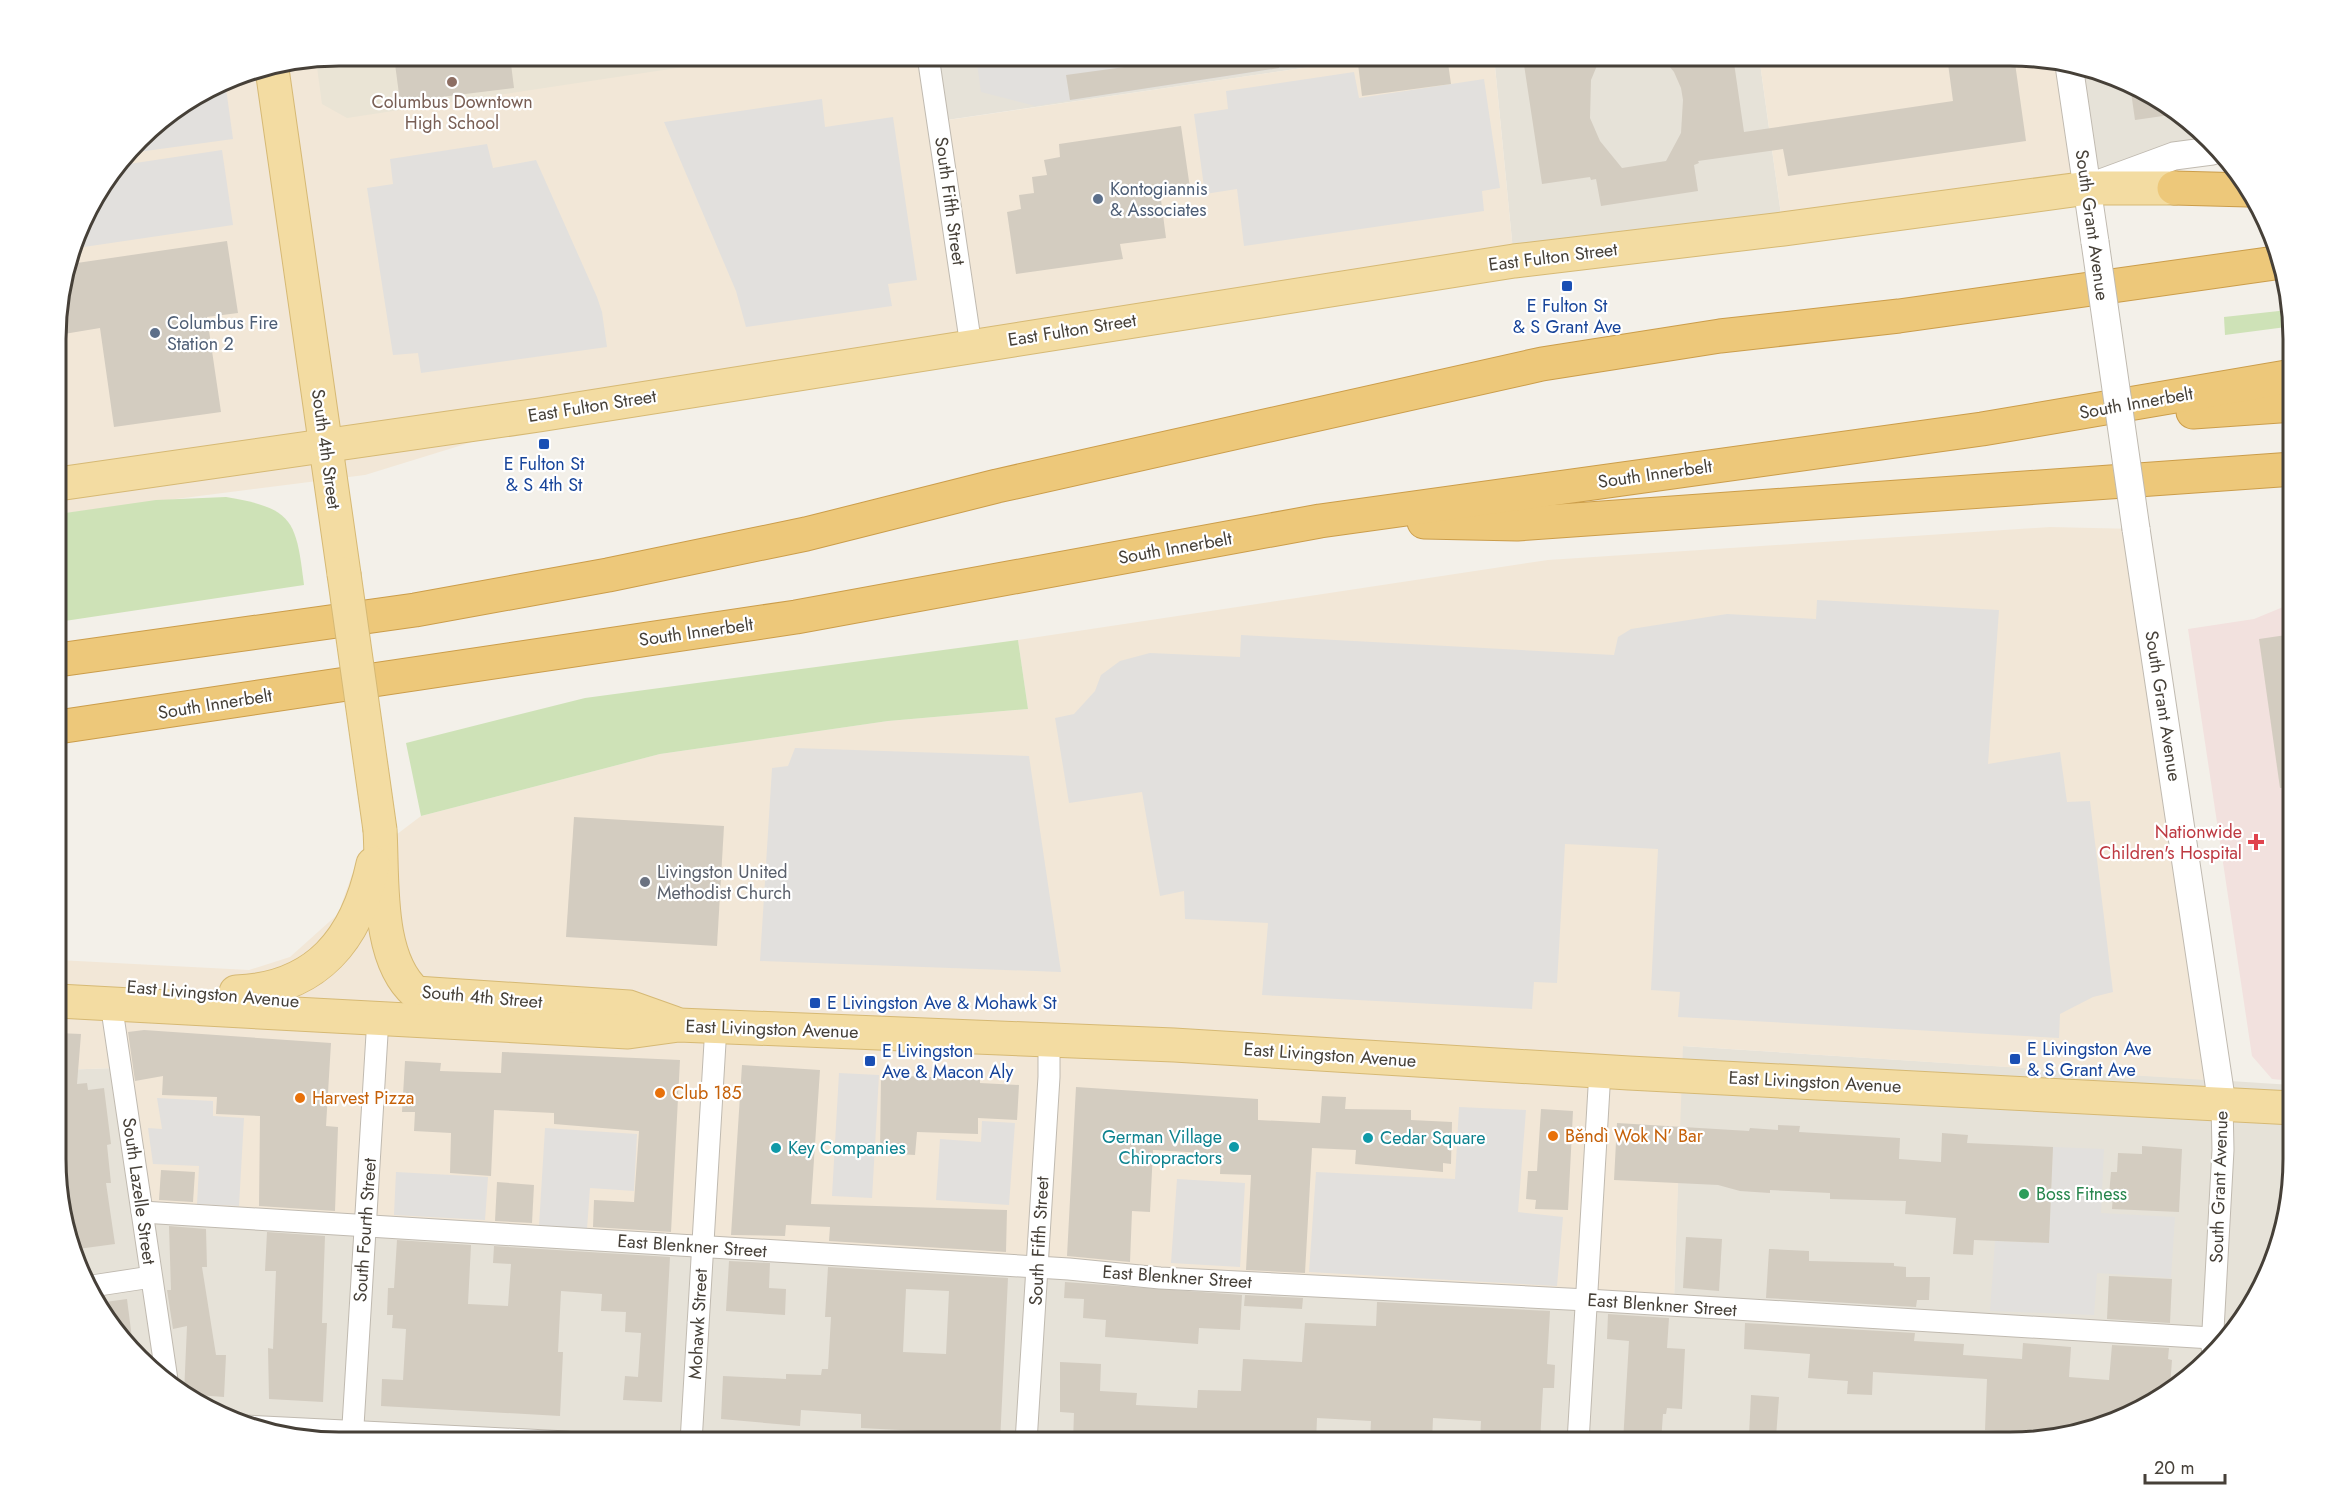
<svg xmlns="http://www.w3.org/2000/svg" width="2349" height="1498" font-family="Jost,sans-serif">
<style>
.residential{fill:#e6e2d8}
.commercial{fill:#f2e7d7}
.education{fill:#eae4d5}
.medical{fill:#f2e1de}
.green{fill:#cee2b7}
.parking{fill:#e2e0dd}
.building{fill:#d3ccc0;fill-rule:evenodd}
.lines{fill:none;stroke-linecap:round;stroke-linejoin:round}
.minor-casing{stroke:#c0bab0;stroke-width:23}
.tertiary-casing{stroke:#c0bab0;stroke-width:29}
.primary-casing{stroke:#d6b974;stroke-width:35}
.motorway-casing{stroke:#cb9d4a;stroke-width:35}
.minor{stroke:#fff;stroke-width:21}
.tertiary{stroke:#fff;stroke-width:27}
.primary{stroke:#f3dca2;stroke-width:33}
.motorway{stroke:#edc87a;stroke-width:33}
.tertiary-bridge-casing{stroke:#c0bab0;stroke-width:29;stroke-linecap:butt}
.primary-bridge-casing{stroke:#d6b974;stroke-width:35;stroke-linecap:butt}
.tertiary-bridge{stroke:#fff;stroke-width:27}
.primary-bridge{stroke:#f3dca2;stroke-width:33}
.education-dot{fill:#8d6e63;stroke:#fff;stroke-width:2}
.service-dot{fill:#5c6f8a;stroke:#fff;stroke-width:2}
.transit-dot{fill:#1a4fb4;stroke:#fff;stroke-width:2}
.health-dot{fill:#e0444e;stroke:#fff;stroke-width:2}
.worship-dot{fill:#6b7280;stroke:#fff;stroke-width:2}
.food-dot{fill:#e8710a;stroke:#fff;stroke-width:2}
.culture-dot{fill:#0f9aa8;stroke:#fff;stroke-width:2}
.leisure-dot{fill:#2e9e5b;stroke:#fff;stroke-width:2}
.labels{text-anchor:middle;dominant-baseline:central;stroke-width:4.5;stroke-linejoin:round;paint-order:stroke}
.education-label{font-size:18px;fill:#785e54;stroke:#fff}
.service-label{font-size:18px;fill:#4e5e75;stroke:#fff;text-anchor:start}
.street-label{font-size:18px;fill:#464038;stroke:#fff}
.transit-label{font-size:18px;fill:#164399;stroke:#fff;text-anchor:start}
.health-label{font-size:18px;fill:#be3a42;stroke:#fff;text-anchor:end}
.worship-label{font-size:18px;fill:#5b616d;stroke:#fff;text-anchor:start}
.food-label{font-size:18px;fill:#c56008;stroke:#fff;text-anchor:start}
.culture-label{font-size:18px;fill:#0d838f;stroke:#fff;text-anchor:start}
.leisure-label{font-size:18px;fill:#27864d;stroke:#fff;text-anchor:start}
.rim{fill:none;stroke:#464038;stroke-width:3}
</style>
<rect width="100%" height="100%" fill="#f3f0e9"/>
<g class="residential">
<polygon points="930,56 1384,56 940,121"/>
<polygon points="1494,56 1759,56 1783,229 1514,261"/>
<polygon points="2067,65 2101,70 2167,103 2212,151 2088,188"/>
<polygon points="1682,1046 2293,1085 2293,1177 2279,1250 2246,1316 2151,1405 2028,1442 339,1442 248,1428 182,1395 103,1316 58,1195 58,1070 116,1068 1674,1300"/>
</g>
<g class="commercial">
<polygon points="339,56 930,56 941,121 1384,56 1494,56 1514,261 585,407 365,475 58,514 58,303 85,213 152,126 231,77"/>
<polygon points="1759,56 2010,56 2067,65 2088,188 1783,229"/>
<polygon points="2050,527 2136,529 2206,1080 1683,1046 1674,1300 136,1211 116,1068 58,1070 58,960 249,970 290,957 338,914 355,866 421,816 660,754 888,721 1028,709 1018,640 1548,560"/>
</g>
<polygon class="education" points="339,56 756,56 347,118 322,104 316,60"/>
<polygon class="medical" points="2293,603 2293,1081 2272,1079 2252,1056 2188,629 2254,619"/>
<g class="green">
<polygon points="2289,310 2293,326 2225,335 2224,317"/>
<path d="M 226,497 C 294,508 296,521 304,585 L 58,622 L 58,514 L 156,500 Z"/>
<polygon points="1018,640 1028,709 888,721 660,754 421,816 406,743 585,698"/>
</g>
<g class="parking">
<polygon points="976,56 1360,56 1035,106 981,92"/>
<polygon points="1354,72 1359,98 1484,79 1500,188 1482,191 1484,211 1244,246 1237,189 1205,194 1194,114 1228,109 1226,91"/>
<polygon points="225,81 233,139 131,153 152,126"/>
<polygon points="822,99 825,127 893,117 917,280 888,284 892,306 746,327 736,291 664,122"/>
<polygon points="487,144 493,168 536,160 597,297 602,312 607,347 421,373 418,353 393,355 367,188 393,184 390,159"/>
<polygon points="222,150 233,225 77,248 76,242 85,213 122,165"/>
<polygon points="1817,600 1999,610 1988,764 2060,752 2067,802 2090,801 2113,992 2093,997 2060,1014 2059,1038 1678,1017 1680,992 1651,990 1658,849 1565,844 1557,983 1534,982 1532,1009 1262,995 1268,923 1185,919 1184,891 1160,896 1142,792 1069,803 1055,718 1074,714 1095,691 1101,675 1120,661 1150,653 1240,657 1241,635 1614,655 1618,637 1631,629 1727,614 1816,619"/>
<polygon points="795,748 1029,756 1061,972 760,961 772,768 788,766"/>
<polygon points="839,1073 879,1075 872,1198 832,1196"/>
<polygon points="157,1098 213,1101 213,1116 244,1118 239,1206 197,1204 199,1166 153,1164 148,1128 162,1129"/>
<polygon points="1459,1107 1526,1110 1518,1212 1563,1217 1557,1286 1309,1272 1316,1172 1455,1179"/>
<polygon points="982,1121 1015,1123 1009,1205 936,1200 940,1139 981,1142"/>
<polygon points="545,1128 637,1134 634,1191 590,1188 587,1229 539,1226"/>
<polygon points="2053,1147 2104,1149 2101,1213 2175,1217 2171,1278 2097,1273 2094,1315 1990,1311 1995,1241 2049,1243"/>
<polygon points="396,1172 488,1177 485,1220 394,1215"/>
<polygon points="1177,1179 1245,1183 1240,1267 1171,1263"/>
</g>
<g class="building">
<polygon points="394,56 510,56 514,88 400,102"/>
<polygon points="1205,56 1278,56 1279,68 1070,100 1066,75"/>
<polygon points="1357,56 1447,56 1451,84 1362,96"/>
<polygon points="1544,56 1601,56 1591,80 1590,118 1600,141 1622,168 1666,161 1681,133 1683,100 1681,88 1674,72 1661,56 1733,56 1744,132 1953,101 1947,56 2014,56 2026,141 1788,176 1783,149 1698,161 1699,163 1694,165 1698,191 1601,206 1596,179 1591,180 1590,177 1542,184 1523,58"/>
<polygon points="2130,85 2167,103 2177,114 2135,120"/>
<polygon points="1181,126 1190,188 1160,192 1166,238 1120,244 1123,259 1016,274 1007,212 1021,209 1019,195 1034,193 1032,177 1047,175 1044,160 1060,157 1059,144"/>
<polygon points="227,241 238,313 207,317 221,412 114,427 100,328 58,335 58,303 67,301 64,281 70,264"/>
<polygon points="2293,634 2293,787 2280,788 2259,639"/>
<polygon points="574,817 724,826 717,946 566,937"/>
<polygon points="144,1030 331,1043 326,1126 338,1127 335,1211 259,1206 260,1116 216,1114 217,1097 162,1095 163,1076 135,1081 128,1032"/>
<polygon points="58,1033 81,1034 77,1084 87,1083 88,1090 104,1088 111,1144 107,1145 111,1183 106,1183 115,1244 78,1249 58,1195"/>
<polygon points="502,1052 680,1060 671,1232 593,1227 594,1200 634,1202 639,1131 554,1124 554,1113 494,1110 491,1176 450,1173 451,1133 414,1131 415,1112 402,1112 405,1061 441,1063 440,1071 501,1073"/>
<polygon points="742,1065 820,1070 811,1204 1007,1210 1006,1252 829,1241 830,1227 786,1225 785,1236 731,1235"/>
<polygon points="881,1075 980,1079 980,1083 1019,1085 1017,1120 978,1118 978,1134 917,1132 915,1155 880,1153"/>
<polygon points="1076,1087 1258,1099 1258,1120 1320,1123 1322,1096 1346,1097 1345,1109 1411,1110 1411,1120 1452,1122 1451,1164 1443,1163 1443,1172 1355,1164 1356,1150 1312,1148 1305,1273 1246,1270 1251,1175 1220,1174 1221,1154 1153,1150 1150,1212 1132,1211 1130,1262 1067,1256"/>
<polygon points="1541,1109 1573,1111 1568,1210 1535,1209 1536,1200 1526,1199 1528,1171 1537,1171"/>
<polygon points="1617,1123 1749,1131 1750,1128 1778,1130 1778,1125 1800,1126 1799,1132 1900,1138 1899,1159 1941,1162 1942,1133 1968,1135 1967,1143 2053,1147 2049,1243 1974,1240 1973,1255 1953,1254 1956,1218 1905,1214 1906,1201 1830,1199 1830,1193 1770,1190 1770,1193 1740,1191 1718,1185 1614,1180"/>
<polygon points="2142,1146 2182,1149 2179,1212 2112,1209 2113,1195 2109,1195 2111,1172 2117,1172 2118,1153 2142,1154"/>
<polygon points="161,1170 195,1172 193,1202 159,1200"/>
<polygon points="497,1182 534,1185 532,1223 495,1221"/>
<polygon points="169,1226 206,1229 207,1267 202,1267 216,1355 226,1355 224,1397 184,1394 187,1326 173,1329 167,1290 171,1290"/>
<polygon points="267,1232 325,1236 322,1323 327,1323 323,1402 269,1399 268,1348 273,1349 276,1271 265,1271"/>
<polygon points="1686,1237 1722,1239 1719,1291 1683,1288"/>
<polygon points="397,1240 471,1245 468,1304 508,1306 511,1264 493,1263 494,1246 670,1257 662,1402 623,1400 625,1376 638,1377 641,1333 625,1332 626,1312 601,1311 602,1294 561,1291 558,1352 563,1352 560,1416 381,1406 382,1379 403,1380 406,1329 392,1328 393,1315 387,1315 388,1288 394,1288"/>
<polygon points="1769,1249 1809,1251 1809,1261 1894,1263 1894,1266 1906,1267 1906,1277 1930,1277 1929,1300 1917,1300 1916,1307 1766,1298"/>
<polygon points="729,1261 770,1263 769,1288 786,1289 785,1315 726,1311"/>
<path d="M 828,1267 L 1008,1278 L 1000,1442 L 918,1438 L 919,1431 L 861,1428 L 861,1414 L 801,1410 L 800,1426 L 721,1419 L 723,1376 L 786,1379 L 786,1374 L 821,1375 L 822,1369 L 828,1369 L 831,1317 L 825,1317 ZM 906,1289 L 949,1291 L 946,1354 L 903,1352 Z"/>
<polygon points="2109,1276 2172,1279 2170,1323 2107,1319"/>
<polygon points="1065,1282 1242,1295 1240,1330 1199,1328 1198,1344 1105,1337 1106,1320 1083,1318 1084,1299 1064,1298"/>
<polygon points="1245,1295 1303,1298 1302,1309 1244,1306"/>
<polygon points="127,1299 133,1346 103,1316 98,1303"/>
<polygon points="1377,1302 1550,1311 1547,1364 1555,1365 1554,1388 1543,1388 1540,1442 1480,1442 1481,1421 1433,1418 1432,1442 1370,1442 1371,1421 1317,1418 1316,1442 1073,1442 1074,1413 1060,1412 1060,1362 1101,1364 1100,1391 1137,1393 1136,1405 1197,1408 1198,1390 1241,1391 1243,1359 1302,1362 1305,1323 1376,1326"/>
<polygon points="1608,1314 1669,1318 1667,1348 1685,1349 1682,1409 1667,1408 1666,1414 1663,1414 1661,1442 1623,1442 1629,1341 1607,1339"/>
<polygon points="1745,1323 1915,1333 1914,1341 1964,1344 1963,1355 2022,1359 2023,1343 2071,1347 2069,1377 2109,1380 2112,1345 2169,1348 2168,1359 2172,1360 2170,1387 2151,1405 2022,1442 2023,1433 1985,1430 1987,1379 1873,1372 1872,1395 1847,1394 1848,1381 1808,1378 1810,1354 1744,1349"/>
<polygon points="1751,1395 1779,1397 1776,1437 1749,1435"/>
</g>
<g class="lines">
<defs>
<g id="minor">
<polyline points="928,56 971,346"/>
<polyline points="111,1003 167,1380"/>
<polyline points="142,1212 1069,1269 1160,1278 1587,1300 2212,1338"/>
<polyline points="92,1286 151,1277"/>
<polyline points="2212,1348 2223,1150 2222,1104"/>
<polyline points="245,1426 567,1442"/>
<polyline points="352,1442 378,1018"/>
<polyline points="691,1442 716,1026"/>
<polyline points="1026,1442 1049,1077 1049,1040"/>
<polyline points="1578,1442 1600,1071"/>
</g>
<g id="tertiary">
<polyline points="2069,65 2095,242"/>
<polyline points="2098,184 2174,156 2212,151"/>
<polyline points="2136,529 2222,1104"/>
</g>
<g id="primary">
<polyline points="272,69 344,574"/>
<polyline points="58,484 539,415 1514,261 1783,229 2088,188 2174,188"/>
<path d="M 380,830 C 383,878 376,958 416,993 L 629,1007 L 674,1023"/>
<path d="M 236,992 C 317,989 357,939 373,864"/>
<polyline points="58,1001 628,1032 679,1025 1174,1045 1629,1073 2293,1108"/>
</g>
<g id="motorway">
<polyline points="2174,188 2248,190"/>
<polyline points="2193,412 2293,405"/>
<polyline points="1424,522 1517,524 2293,469"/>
<polyline points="58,660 415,610 608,575 806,534 997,486 1542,364 1720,336 1899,316 2275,263"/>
<polyline points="58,727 796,617 1320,521 1982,429 2293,376"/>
</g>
</defs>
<use href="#minor" class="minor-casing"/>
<use href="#tertiary" class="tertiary-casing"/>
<use href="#primary" class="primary-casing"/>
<use href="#motorway" class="motorway-casing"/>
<use href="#minor" class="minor"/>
<use href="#tertiary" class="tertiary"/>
<use href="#primary" class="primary"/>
<use href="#motorway" class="motorway"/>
<defs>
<polyline id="tertiary-bridge" points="2095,242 2136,529"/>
<polyline id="primary-bridge" points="344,574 380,830"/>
</defs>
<use href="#tertiary-bridge" class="tertiary-bridge-casing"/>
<use href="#primary-bridge" class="primary-bridge-casing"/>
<use href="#tertiary-bridge" class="tertiary-bridge"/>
<use href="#primary-bridge" class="primary-bridge"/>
</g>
<circle class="education-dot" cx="452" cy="82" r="6"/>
<g class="service-dot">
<circle cx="1098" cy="199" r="6"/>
<circle cx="155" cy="333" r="6"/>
</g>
<g class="transit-dot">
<rect x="1561" y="280" width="12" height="12" rx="3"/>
<rect x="538" y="438" width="12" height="12" rx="3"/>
<rect x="809" y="997" width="12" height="12" rx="3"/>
<rect x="2009" y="1053" width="12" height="12" rx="3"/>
<rect x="864" y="1055" width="12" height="12" rx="3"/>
</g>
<path class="health-dot" d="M2253 833h6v6h6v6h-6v6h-6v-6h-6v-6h6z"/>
<circle class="worship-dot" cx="645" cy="882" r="6"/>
<g class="food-dot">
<circle cx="660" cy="1093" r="6"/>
<circle cx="300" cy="1098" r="6"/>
<circle cx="1553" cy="1136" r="6"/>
</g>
<g class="culture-dot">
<circle cx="1368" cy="1138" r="6"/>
<circle cx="1234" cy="1147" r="6"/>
<circle cx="776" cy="1148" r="6"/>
</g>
<circle class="leisure-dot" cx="2024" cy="1194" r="6"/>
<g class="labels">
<g class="education-label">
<text x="452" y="102">Columbus Downtown<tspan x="452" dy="21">High School</tspan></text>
</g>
<g class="service-label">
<text x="1110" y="189">Kontogiannis<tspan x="1110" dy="21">&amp; Associates</tspan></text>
<text x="167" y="323">Columbus Fire<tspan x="167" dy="21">Station 2</tspan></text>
</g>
<g class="street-label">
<text transform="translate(950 201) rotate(82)">South Fifth Street</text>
<text transform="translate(2092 225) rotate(82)">South Grant Avenue</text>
<text transform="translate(1553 257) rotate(-7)">East Fulton Street</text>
<text transform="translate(1072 330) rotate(-9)">East Fulton Street</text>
<text transform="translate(2136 403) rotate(-10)">South Innerbelt</text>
<text transform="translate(592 406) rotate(-9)">East Fulton Street</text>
<text transform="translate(326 449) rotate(82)">South 4th Street</text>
<text transform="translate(1655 474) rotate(-8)">South Innerbelt</text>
<text transform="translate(1175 548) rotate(-10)">South Innerbelt</text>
<text transform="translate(696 632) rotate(-8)">South Innerbelt</text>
<text transform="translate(215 704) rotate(-9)">South Innerbelt</text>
<text transform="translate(2163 706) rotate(81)">South Grant Avenue</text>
<text transform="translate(213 994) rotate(5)">East Livingston Avenue</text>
<text transform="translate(482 997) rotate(5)">South 4th Street</text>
<text transform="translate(772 1029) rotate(2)">East Livingston Avenue</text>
<text transform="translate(1330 1055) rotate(4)">East Livingston Avenue</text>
<text transform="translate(1815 1082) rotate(3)">East Livingston Avenue</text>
<text transform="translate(2219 1187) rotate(-88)">South Grant Avenue</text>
<text transform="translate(139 1191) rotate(82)">South Lazelle Street</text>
<text transform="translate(365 1230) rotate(-86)">South Fourth Street</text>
<text transform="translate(1039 1241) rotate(-87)">South Fifth Street</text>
<text transform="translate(692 1246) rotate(4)">East Blenkner Street</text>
<text transform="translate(1177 1277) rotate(4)">East Blenkner Street</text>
<text transform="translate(1662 1305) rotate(4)">East Blenkner Street</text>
<text transform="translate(698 1324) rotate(-87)">Mohawk Street</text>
</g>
<g class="transit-label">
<text x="1567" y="306" text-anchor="middle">E Fulton St<tspan x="1567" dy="21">&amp; S Grant Ave</tspan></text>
<text x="544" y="464" text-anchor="middle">E Fulton St<tspan x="544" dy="21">&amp; S 4th St</tspan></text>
<text x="827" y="1003">E Livingston Ave &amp; Mohawk St</text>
<text x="2027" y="1049">E Livingston Ave<tspan x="2027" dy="21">&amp; S Grant Ave</tspan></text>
<text x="882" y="1051">E Livingston<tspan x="882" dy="21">Ave &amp; Macon Aly</tspan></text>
</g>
<g class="health-label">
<text x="2242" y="832">Nationwide<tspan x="2242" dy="21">Children's Hospital</tspan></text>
</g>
<g class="worship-label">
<text x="657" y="872">Livingston United<tspan x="657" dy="21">Methodist Church</tspan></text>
</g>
<g class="food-label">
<text x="672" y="1093">Club 185</text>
<text x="312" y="1098">Harvest Pizza</text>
<text x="1565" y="1136">Běndì Wok N’ Bar</text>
</g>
<g class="culture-label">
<text x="1222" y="1137" text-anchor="end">German Village<tspan x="1222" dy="21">Chiropractors</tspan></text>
<text x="1380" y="1138">Cedar Square</text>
<text x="788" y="1148">Key Companies</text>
</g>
<g class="leisure-label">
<text x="2036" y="1194">Boss Fitness</text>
</g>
</g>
<path d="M0 0H2349V1498H0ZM339 66H2010A273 273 0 0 1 2283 339V1159A273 273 0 0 1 2010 1432H339A273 273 0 0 1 66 1159V339A273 273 0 0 1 339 66Z" fill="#fff" fill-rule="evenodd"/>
<path class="rim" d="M339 66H2010A273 273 0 0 1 2283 339V1159A273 273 0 0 1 2010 1432H339A273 273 0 0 1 66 1159V339A273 273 0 0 1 339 66Z"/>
<path d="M2145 1474v9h80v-9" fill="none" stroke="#464038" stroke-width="3"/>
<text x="2154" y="1474" font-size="18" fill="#464038" stroke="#ffffff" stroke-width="4.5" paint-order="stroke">20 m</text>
</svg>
